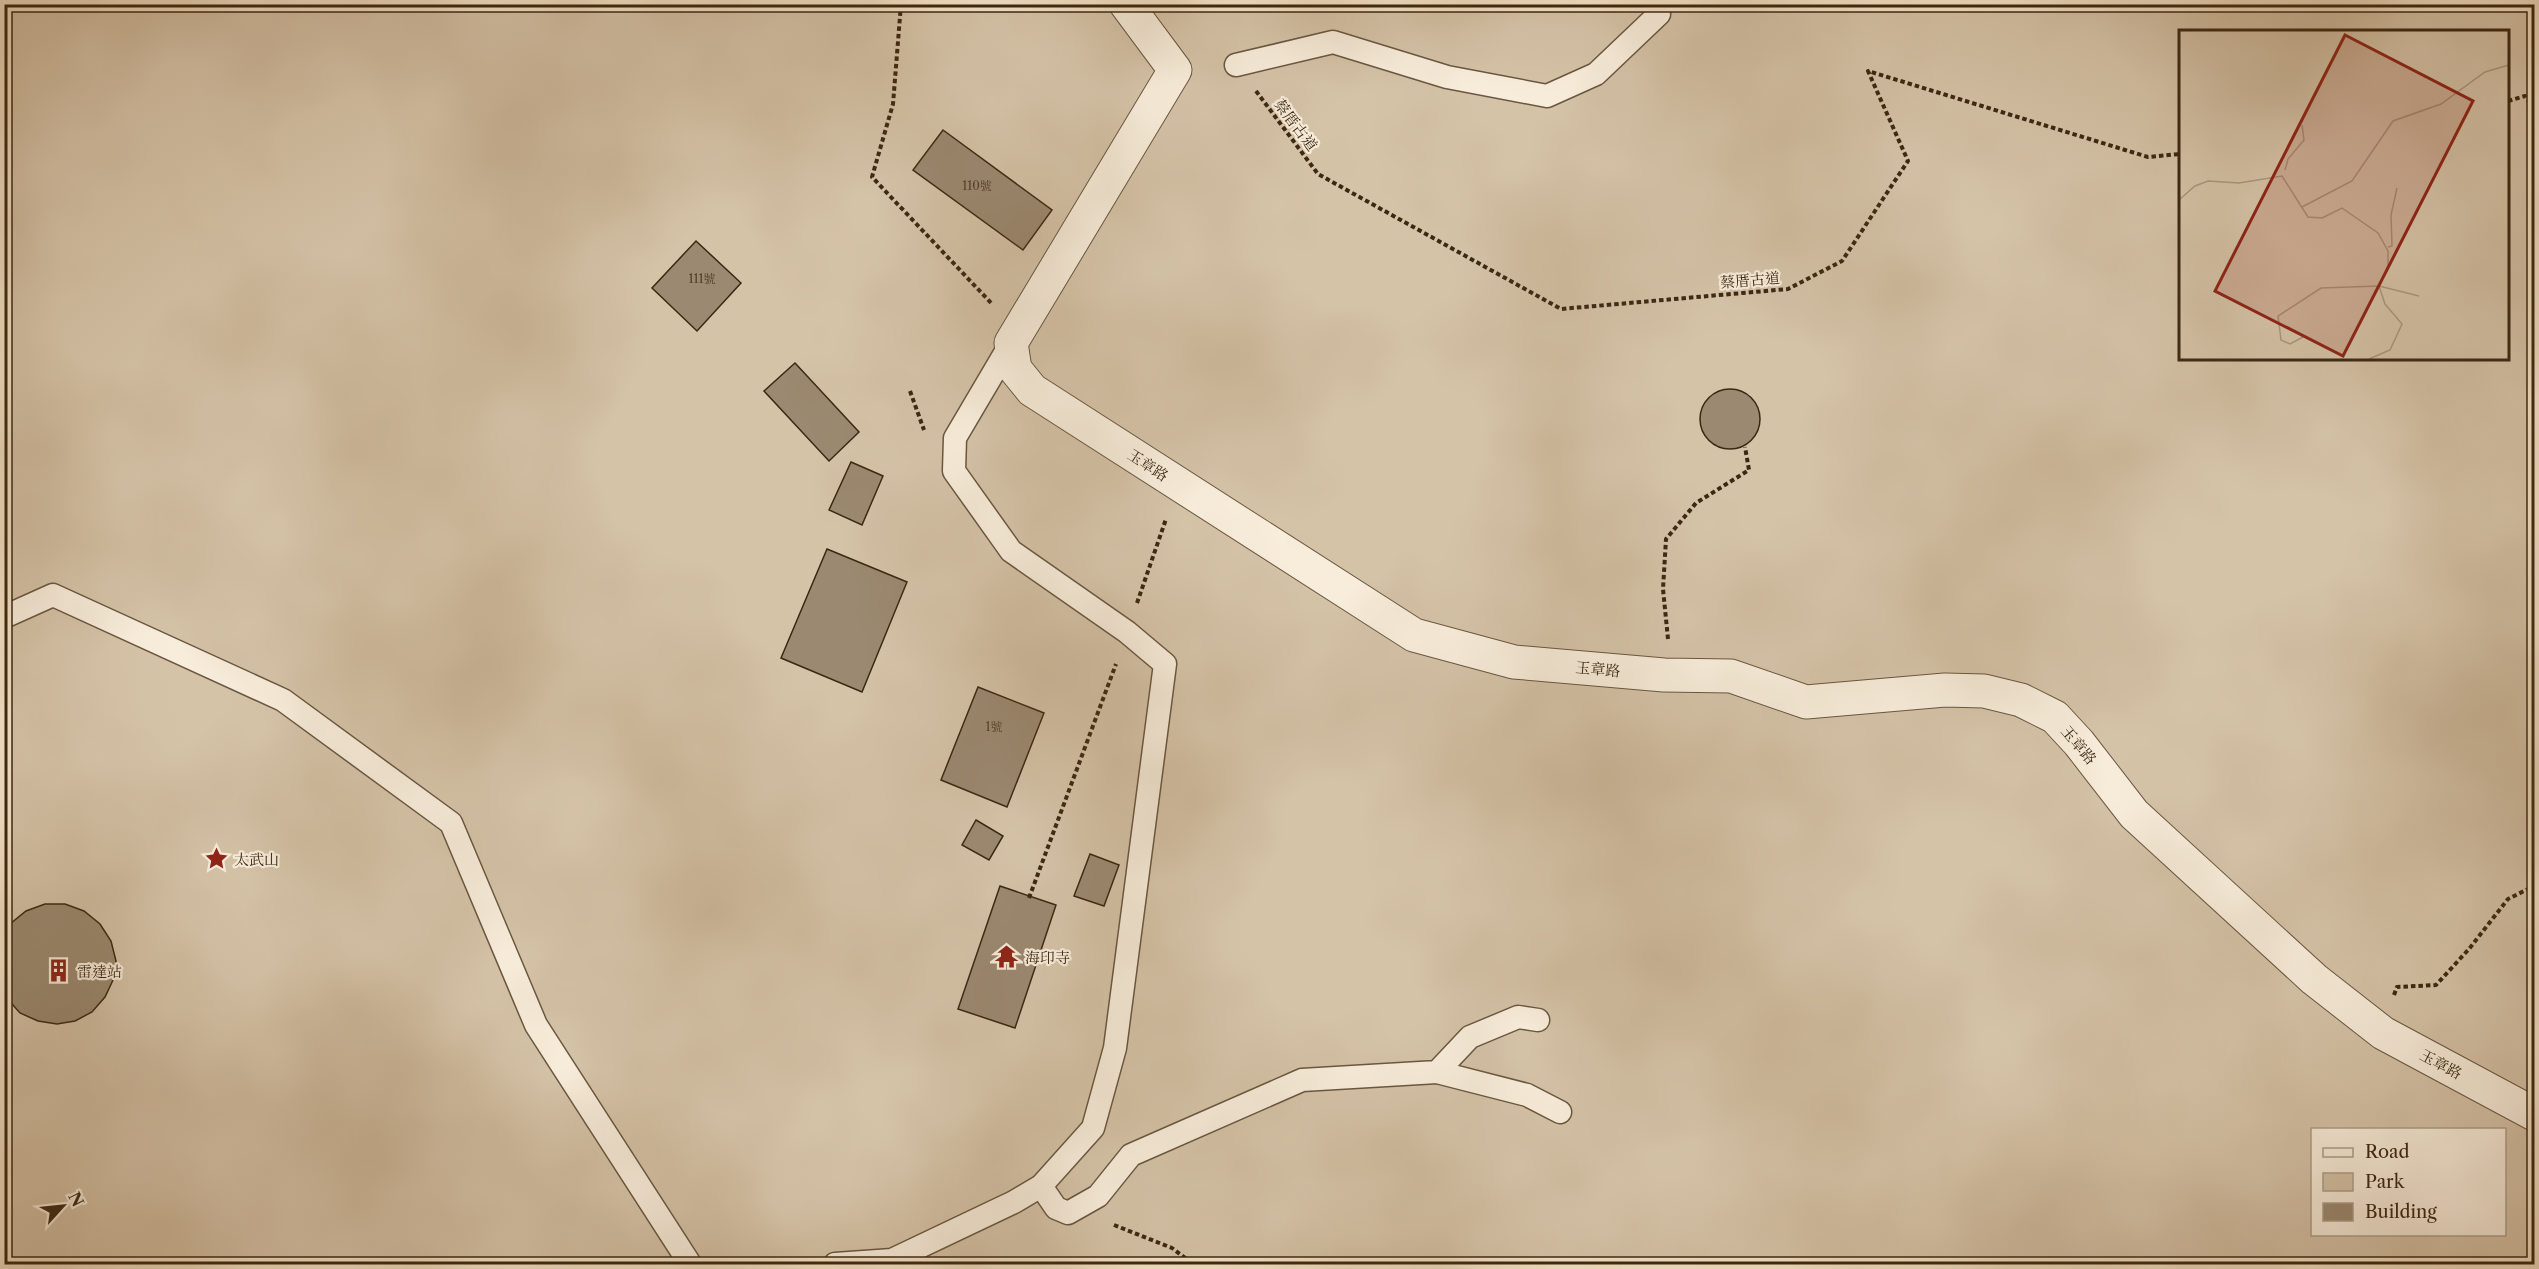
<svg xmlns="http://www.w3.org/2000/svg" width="2539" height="1269" font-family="'Libre Caslon Text','Noto Serif TC',serif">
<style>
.green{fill:#d5c3a8;stroke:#88765e;stroke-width:1.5;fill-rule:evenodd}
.building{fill:#9b8971;stroke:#3b2813;stroke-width:1.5}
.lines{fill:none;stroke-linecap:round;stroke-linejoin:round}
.lane-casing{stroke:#695740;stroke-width:25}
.street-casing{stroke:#695740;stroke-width:35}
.path{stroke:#3b2813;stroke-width:4;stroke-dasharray:4.5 3;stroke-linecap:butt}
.lane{stroke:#f8eddb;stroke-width:22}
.street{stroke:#f8eddb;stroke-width:33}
.labels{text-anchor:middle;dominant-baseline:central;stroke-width:4.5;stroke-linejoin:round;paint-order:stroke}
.number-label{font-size:12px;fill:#53402a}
.street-label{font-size:15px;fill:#3b2813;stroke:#f8eddb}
.poi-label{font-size:15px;fill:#3b2813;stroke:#f8eddb;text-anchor:start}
.inset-road{fill:none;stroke:#aa987f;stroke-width:1.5}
.view{fill:#8f2418;fill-opacity:0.15;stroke:#8f2418;stroke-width:3}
.inset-edge{fill:none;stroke:#3b2813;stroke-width:3}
</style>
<rect width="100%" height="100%" fill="#f4e3c7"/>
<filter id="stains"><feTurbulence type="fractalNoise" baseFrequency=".00333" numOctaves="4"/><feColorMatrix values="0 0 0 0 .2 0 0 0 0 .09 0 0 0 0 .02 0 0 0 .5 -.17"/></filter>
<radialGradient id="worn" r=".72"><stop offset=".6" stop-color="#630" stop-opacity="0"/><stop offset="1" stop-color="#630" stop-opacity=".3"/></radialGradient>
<path class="green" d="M 5,5 L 2534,5 L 2534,1264 L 5,1264 ZM 2180,32 L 2508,32 L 2508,358 L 2180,358 ZM 2312,1130 L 2504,1130 L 2504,1234 L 2312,1234 Z"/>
<g class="building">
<polygon points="943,130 1052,210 1023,250 913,170"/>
<polygon points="696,241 741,283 697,331 652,288"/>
<polygon points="795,363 859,432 829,461 764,391"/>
<circle cx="1730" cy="419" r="30"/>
<polygon points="851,462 883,476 862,525 829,510"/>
<polygon points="827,549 907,582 862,692 781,658"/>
<polygon points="978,687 1044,713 1007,807 941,780"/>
<polygon points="976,820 1003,836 989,860 962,845"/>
<polygon points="1090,854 1119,865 1104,906 1074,896"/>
<polygon points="1000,886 1056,905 1015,1028 958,1009"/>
<polygon points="45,904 65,904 84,911 100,924 111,941 116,961 113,980 105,997 92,1012 75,1021 57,1024 38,1021 20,1013 4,995 4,932 10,924 26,911"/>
</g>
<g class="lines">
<defs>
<g id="lane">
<polyline points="1236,65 1333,42 1447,77 1547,96 1596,74 1659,14"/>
<polyline points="4,617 53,595 283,700 451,823 536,1025 690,1264"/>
<polyline points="1437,1072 1527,1095 1560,1112"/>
<polyline points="1041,1186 1056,1208 1068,1213 1098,1196 1131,1155 1302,1080 1437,1072 1470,1037 1518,1017 1538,1020"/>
<polyline points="835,1264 892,1260 1014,1202 1041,1186 1093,1128 1115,1048 1165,664 1127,632 1011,551 954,471 955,438 1011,343"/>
</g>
<polyline id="street" points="1126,4 1175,70 1011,343 1015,369 1032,390 1414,635 1514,662 1664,675 1731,676 1806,702 1945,690 1984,691 2021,700 2055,717 2079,743 2134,814 2314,979 2383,1033 2534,1114"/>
</defs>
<use href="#lane" class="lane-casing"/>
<use href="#street" class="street-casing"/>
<g class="path">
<polyline points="901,4 893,104 872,177 993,305"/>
<polyline points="1256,91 1318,174 1561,309 1788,289 1842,261 1908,161 1868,71 2148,157 2180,154"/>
<polyline points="2508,101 2525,96 2534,110"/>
<polyline points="910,391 924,430"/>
<polyline points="1137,603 1166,519"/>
<polyline points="1668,639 1663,589 1666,539 1696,503 1749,470 1745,447"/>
<polyline points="1029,898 1116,664"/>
<polyline points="2394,995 2397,987 2436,985 2469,949 2508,899 2534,886"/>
<polyline points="1114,1225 1172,1248 1193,1264"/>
</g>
<use href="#lane" class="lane"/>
<use href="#street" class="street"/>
</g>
<defs>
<symbol id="sight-bare" viewBox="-9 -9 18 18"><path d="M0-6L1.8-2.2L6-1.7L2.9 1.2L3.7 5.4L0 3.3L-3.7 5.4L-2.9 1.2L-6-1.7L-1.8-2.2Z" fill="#8f2418" stroke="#f8eddb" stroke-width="2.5" paint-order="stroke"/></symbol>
<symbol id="temple-bare" viewBox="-9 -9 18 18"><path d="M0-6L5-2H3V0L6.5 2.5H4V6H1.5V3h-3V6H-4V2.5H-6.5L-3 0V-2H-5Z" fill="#8f2418" stroke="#f8eddb" stroke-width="2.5" paint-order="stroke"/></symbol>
<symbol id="building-bare" viewBox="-9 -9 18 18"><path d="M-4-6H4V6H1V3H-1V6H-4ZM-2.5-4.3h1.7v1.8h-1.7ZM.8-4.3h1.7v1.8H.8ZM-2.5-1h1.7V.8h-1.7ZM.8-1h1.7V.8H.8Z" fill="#8f2418" stroke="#f8eddb" stroke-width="2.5" paint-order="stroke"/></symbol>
</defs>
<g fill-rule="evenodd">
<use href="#sight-bare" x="200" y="842" width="33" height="33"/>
<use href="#temple-bare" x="990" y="940" width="33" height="33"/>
<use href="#building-bare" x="42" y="954" width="33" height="33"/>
</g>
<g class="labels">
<g class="number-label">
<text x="977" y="185">110號</text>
<text x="702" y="278">111號</text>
<text x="994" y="726">1號</text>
</g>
<g class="street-label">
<text transform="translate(1296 125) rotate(53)">蔡厝古道</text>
<text transform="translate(1750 280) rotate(-5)">蔡厝古道</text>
<text transform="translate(1148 465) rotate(33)">玉章路</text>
<text transform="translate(1598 669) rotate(5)">玉章路</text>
<text transform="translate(2079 745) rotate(50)">玉章路</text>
<text transform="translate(2441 1064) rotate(28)">玉章路</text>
</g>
<g class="poi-label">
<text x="234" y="859">太武山</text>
<text x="1025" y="957">海印寺</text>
<text x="77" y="971">雷達站</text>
</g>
</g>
<g transform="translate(2179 30)">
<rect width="330" height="330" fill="#f4e3c7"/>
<path d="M 0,1 L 330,1 L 330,329 L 0,329 Z" fill="#d5c3a8"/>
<path class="inset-road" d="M 106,140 L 109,129 L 125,110 L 123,95M 0,170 L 16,156 L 29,151 L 60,153 L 103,146 L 129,187 L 143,188 L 163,178 L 199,203 L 209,221 L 209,236 L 200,256 L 206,274 L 223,294 L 211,320 L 190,329M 123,177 L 173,151 L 214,91 L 262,74 L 306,42 L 330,35M 209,217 L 213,216 L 212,185 L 218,158M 124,307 L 111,314 L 102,310 L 99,286 L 142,258 L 200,256 L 240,266"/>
<path class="view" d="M 166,5 L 294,71 L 164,326 L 36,261 Z"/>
<rect width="330" height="330" class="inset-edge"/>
</g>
<rect width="2539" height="1269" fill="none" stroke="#f4e3c7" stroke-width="24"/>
<rect x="6" y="6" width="2527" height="1257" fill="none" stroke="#3b2813" stroke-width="3"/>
<rect x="12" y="12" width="2515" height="1245" fill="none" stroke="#3b2813" stroke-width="1.5"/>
<rect x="2311" y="1128" width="195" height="108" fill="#f8eddb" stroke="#ac9e8b" stroke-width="1.5"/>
<rect x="2323" y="1148" width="30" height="9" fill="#f8eddb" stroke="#ac9e8b" stroke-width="1.5"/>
<text x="2365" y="1158" font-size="18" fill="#3b2813">Road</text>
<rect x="2323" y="1173" width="30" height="18" fill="#d5c3a8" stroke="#ac9e8b" stroke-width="1.5"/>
<text x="2365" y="1188" font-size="18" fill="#3b2813">Park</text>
<rect x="2323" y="1203" width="30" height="18" fill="#9b8971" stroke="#ac9e8b" stroke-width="1.5"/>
<text x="2365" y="1218" font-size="18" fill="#3b2813">Building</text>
<g transform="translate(63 1206) rotate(63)" stroke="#f8eddb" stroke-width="4.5" paint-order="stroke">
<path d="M0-4.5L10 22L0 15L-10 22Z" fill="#3b2813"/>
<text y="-9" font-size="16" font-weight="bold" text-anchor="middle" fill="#3b2813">N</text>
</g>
<rect width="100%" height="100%" filter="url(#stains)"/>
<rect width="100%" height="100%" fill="url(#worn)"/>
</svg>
